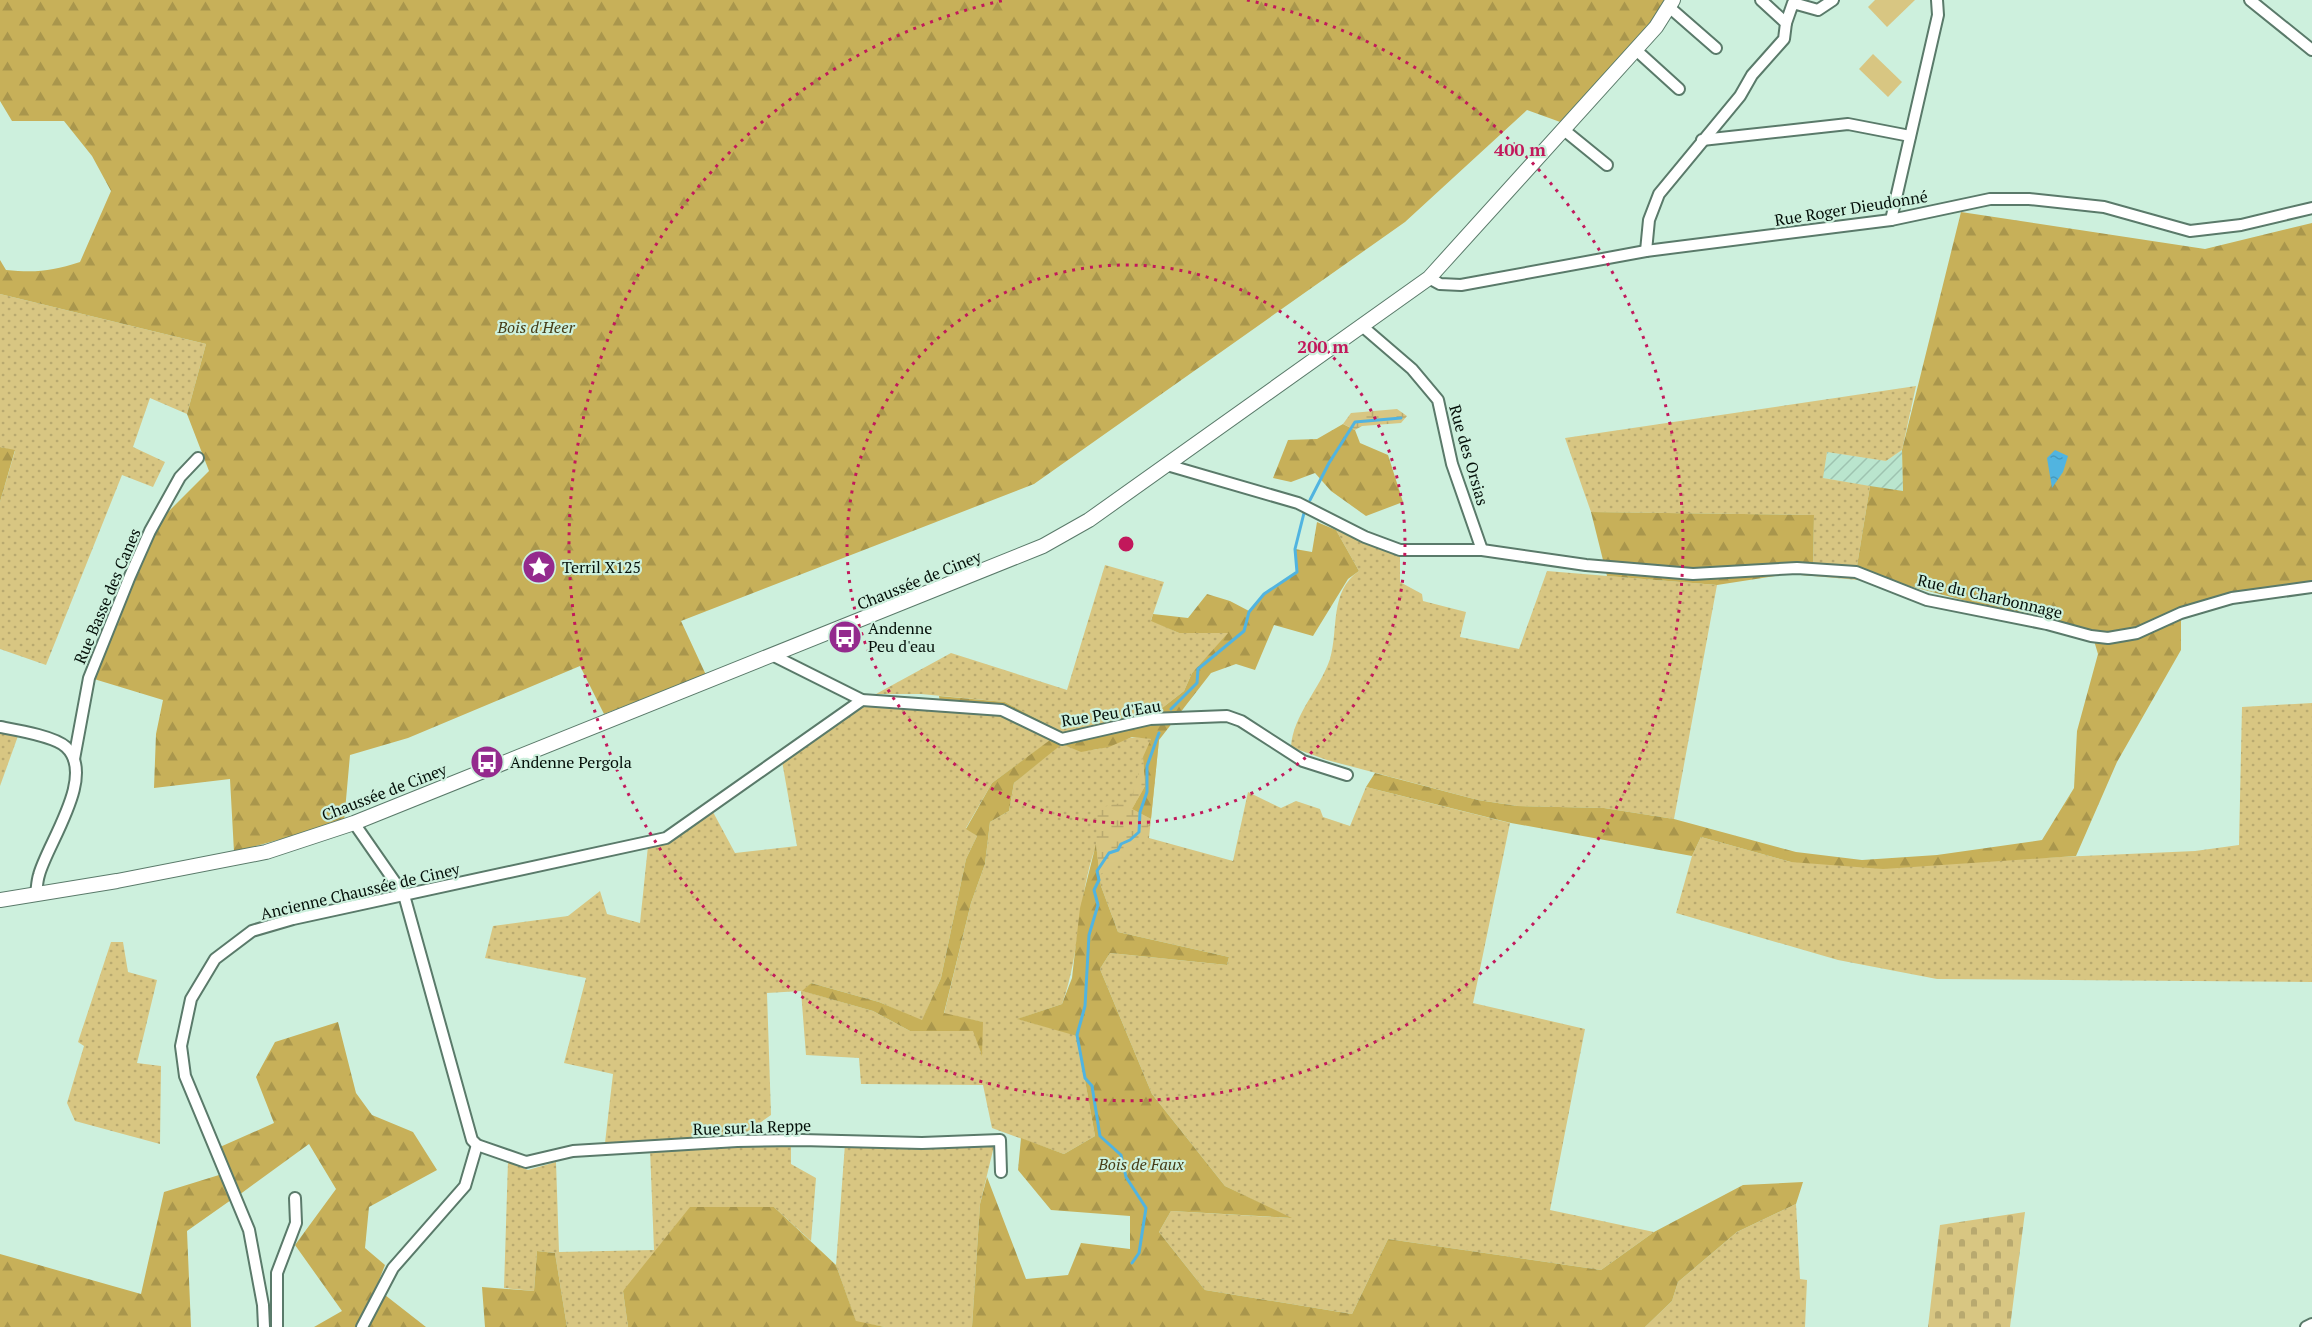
<svg xmlns="http://www.w3.org/2000/svg" width="2312" height="1327" font-family="'PT Serif',serif">
<style>
.industrial{fill:url(#industrial-furrows)}
.grass{fill:url(#grass-dots)}
.forest{fill:url(#forest-firs)}
.wetland{fill:url(#wetland-marsh)}
.cemetery{fill:url(#cemetery-stones)}
.park{fill:#d8c682}
.water{fill:url(#water-ripples)}
.lines{fill:none;stroke-linecap:round;stroke-linejoin:round}
.stream{stroke:#51b4e0;stroke-width:3}
.minor-casing{stroke:#5a7a6a;stroke-width:14}
.major-casing{stroke:#5a7a6a;stroke-width:16}
.minor{stroke:#fff;stroke-width:10}
.major{stroke:#fff;stroke-width:14}
.ring{fill:none;stroke:#c2185b;stroke-width:3;stroke-dasharray:3 6}
.labels{text-anchor:middle;dominant-baseline:central;stroke-width:4.5;stroke-linejoin:round;paint-order:stroke}
.street-label{font-size:16px;fill:#040f09;stroke:#cdf0dd}
.park-label{font-size:16px;font-style:italic;fill:#463c16;stroke:#cdf0dd}
.poi-label{font-size:16px;fill:#040f09;stroke:#cdf0dd;text-anchor:start}
.centre{fill:#c2185b;stroke:#cdf0dd;stroke-width:3}
.ring-label{font-size:18px;text-anchor:middle;font-weight:bold;fill:#c2185b;stroke:#cdf0dd;stroke-width:4.5;stroke-linejoin:round;paint-order:stroke}
</style>
<defs>
<pattern id="industrial-furrows" width="10" height="10" patternUnits="userSpaceOnUse" patternTransform="scale(1.5)"><rect width="10" height="10" fill="#bae5ce"/><path d="M-1 1l2-2M0 10L10 0M9 11l2-2" fill="none" stroke="#9ec3b0"/></pattern>
<pattern id="grass-dots" width="8" height="8" patternUnits="userSpaceOnUse" patternTransform="scale(1.5)"><rect width="8" height="8" fill="#d8c682"/><path d="M2 2h.1M6 6h.1" fill="none" stroke="#b8a96f" stroke-width="1.8" stroke-linecap="round"/></pattern>
<pattern id="forest-firs" width="22" height="20" patternUnits="userSpaceOnUse" patternTransform="scale(1.5)"><rect width="22" height="20" fill="#c7b059"/><path d="M5 1l3.5 6h-7zM16 11l3.5 6h-7z" fill="#a9964c"/></pattern>
<pattern id="wetland-marsh" width="20" height="14" patternUnits="userSpaceOnUse" patternTransform="scale(1.5)"><rect width="20" height="14" fill="#d8c682"/><path d="M1 5h8M5 5V1M11 12h8M15 12V8" fill="none" stroke="#b8a96f"/></pattern>
<pattern id="cemetery-stones" width="16" height="16" patternUnits="userSpaceOnUse" patternTransform="scale(1.5)"><rect width="16" height="16" fill="#d8c682"/><path d="M2 7V4a2 2 0 0 1 4 0v3zM10 15v-3a2 2 0 0 1 4 0v3z" fill="#b8a96f"/></pattern>
<pattern id="water-ripples" width="26" height="14" patternUnits="userSpaceOnUse" patternTransform="scale(1.5)"><rect width="26" height="14" fill="#51b4e0"/><path d="M2 4q2-2 4 0t4 0M15 11q2-2 4 0t4 0" fill="none" stroke="#459abf"/></pattern>
</defs>
<rect width="100%" height="100%" fill="#cdf0dd"/>
<polygon class="industrial" points="1902,450 1903,492 1822,478 1827,452 1886,461"/>
<g class="grass">
<polygon points="0,294 206,344 187,414 150,398 133,447 165,462 153,487 122,475 46,665 0,649 0,502 15,451 0,447"/>
<polygon points="1916,386 1902,450 1886,461 1827,452 1823,478 1870,486 1856,572 1858,580 1813,576 1814,515 1591,512 1565,438"/>
<path d="M 1336,530 L 1400,550 L 1400,582 L 1422,594 L 1423,601 L 1466,612 L 1460,637 L 1519,649 L 1547,571 L 1717,585 L 1674,819 L 1604,808 L 1517,806 L 1478,800 L 1327,760 L 1291,747 C 1293,715 1320,689 1330,659 C 1339,628 1329,592 1359,571 Z"/>
<polygon points="1105,565 1164,582 1151,620 1179,633 1229,633 1192,673 1184,691 1157,712 1062,732 1005,702 921,694 876,694 951,653 1067,690"/>
<polygon points="2312,703 2312,982 1937,979 1838,960 1676,913 1692,856 1701,837 1791,862 1991,860 2195,851 2239,845 2242,707"/>
<path d="M 866,705 L 1001,714 L 1051,740 L 992,783 L 966,828 L 977,836 L 966,859 L 941,978 L 922,1021 L 879,1002 L 811,983 L 803,991 L 873,1011 L 910,1031 L 974,1031 L 981,1053 L 982,1022 L 944,1014 L 971,903 L 985,864 L 990,822 L 1009,811 L 1014,783 L 1062,743 C 1095,758 1100,746 1130,738 C 1138,736 1150,739 1159,740 L 1149,838 L 1233,861 L 1248,792 L 1281,808 L 1296,801 L 1320,809 L 1323,817 L 1350,826 L 1366,787 L 1510,823 L 1473,1003 L 1585,1029 L 1550,1210 L 1654,1232 L 1601,1270 L 1388,1239 L 1352,1314 L 1205,1290 L 1159,1232 L 1171,1211 L 1290,1218 L 1225,1186 L 1152,1094 L 1100,969 L 1110,953 L 1227,965 L 1229,957 L 1118,932 L 1101,886 L 1096,846 C 1077,897 1081,953 1062,1004 L 1018,1019 L 1077,1035 L 1095,1136 L 1064,1154 L 992,1128 L 983,1085 L 861,1084 L 859,1058 L 806,1055 L 801,991 L 767,993 L 771,1115 L 738,1138 L 605,1143 L 613,1074 L 564,1063 L 586,978 L 485,958 L 493,926 L 568,916 L 600,891 L 607,914 L 640,923 L 648,846 L 673,840 L 713,812 L 735,853 L 797,846 L 782,761 Z"/>
<polygon points="0,730 18,736 0,786"/>
<polygon points="111,942 123,942 128,972 157,980 137,1063 161,1066 160,1144 75,1121 67,1103 84,1046 78,1042"/>
<polygon points="995,1142 980,1204 972,1327 885,1327 856,1322 836,1265 845,1144"/>
<polygon points="791,1145 791,1164 816,1178 811,1241 774,1207 623,1291 628,1327 567,1327 555,1253 537,1251 534,1291 504,1288 508,1161 528,1170 556,1162 559,1252 654,1250 650,1149"/>
<polygon points="1796,1204 1800,1279 1807,1280 1805,1327 1645,1327 1672,1301 1678,1282 1737,1232"/>
</g>
<g class="forest">
<path d="M 0,0 L 1672,0 L 1563,123 L 1527,110 L 1405,222 L 1034,484 L 681,621 L 706,675 L 604,714 L 580,666 L 408,738 L 350,755 L 344,822 L 234,852 L 230,779 L 154,788 L 156,734 L 163,700 L 94,679 L 160,520 L 209,471 L 187,414 L 206,344 L 0,294 L 0,260 L 6,270 C 36,273 52,271 80,262 L 111,191 L 92,156 L 64,121 L 12,121 L 0,101 Z"/>
<polygon points="1961,212 2205,249 2312,223 2312,587 2181,613 2181,650 2117,762 2076,856 1883,869 1791,862 1701,837 1692,856 1511,823 1366,787 1375,773 1478,800 1517,806 1604,808 1674,819 1796,852 1862,860 1937,855 2042,840 2074,788 2077,731 2098,654 2092,634 1856,572 1870,486 1903,491 1902,450"/>
<polygon points="1343,424 1355,430 1360,443 1388,455 1403,502 1366,516 1331,491 1315,473 1291,482 1273,478 1288,440 1317,439"/>
<polygon points="0,447 15,450 0,502"/>
<polygon points="1591,512 1814,515 1813,576 1788,574 1717,585 1607,576"/>
<polygon points="1317,522 1336,530 1359,571 1348,579 1313,636 1274,625 1255,670 1236,664 1211,673 1159,740 1151,819 1132,809 1145,786 1143,757 1151,739 1132,737 1109,747 1081,752 1062,744 1014,783 1009,811 990,822 985,864 971,903 944,1013 983,1022 982,1056 973,1031 910,1031 873,1011 802,991 811,983 879,1002 922,1020 941,978 966,859 977,836 966,829 992,783 1050,740 1001,714 941,709 939,696 1005,702 1062,732 1157,712 1184,691 1192,673 1228,633 1179,633 1151,621 1153,614 1188,618 1207,594 1230,601 1249,611 1264,594 1297,573 1295,549 1312,552"/>
<polygon points="1096,844 1101,886 1118,932 1229,957 1227,965 1110,953 1100,969 1152,1094 1225,1186 1292,1218 1171,1211 1159,1232 1205,1290 1352,1314 1388,1239 1601,1270 1654,1232 1743,1185 1803,1182 1796,1204 1737,1232 1678,1282 1672,1301 1645,1327 972,1327 980,1204 987,1177 1026,1279 1068,1275 1081,1243 1130,1249 1130,1216 1051,1210 1018,1170 1021,1138 1064,1154 1095,1136 1077,1036 1017,1019 1062,1004 1072,978 1080,908"/>
<polygon points="338,1022 356,1093 372,1115 413,1132 437,1170 369,1207 365,1248 385,1265 376,1288 426,1327 314,1327 342,1311 295,1245 336,1189 309,1144 239,1195 220,1147 274,1123 256,1077 275,1042"/>
<polygon points="219,1175 231,1200 187,1231 191,1327 0,1327 0,1254 141,1294 164,1192"/>
<polygon points="690,1207 774,1207 836,1265 856,1321 885,1327 628,1327 623,1291"/>
<polygon points="537,1251 555,1253 567,1327 485,1327 482,1287 534,1291"/>
</g>
<g class="wetland">
<polygon points="1397,409 1407,416 1401,423 1362,426 1355,430 1343,424 1351,413"/>
<polygon points="1143,757 1145,786 1132,809 1151,819 1144,839 1100,875 1096,844 1098,809 1113,804 1130,803"/>
</g>
<polygon class="cemetery" points="2025,1212 2010,1327 1928,1327 1940,1225"/>
<g class="park">
<polygon points="1875,0 1915,0 1887,27 1868,7"/>
<polygon points="1873,54 1902,82 1888,97 1859,69"/>
</g>
<polygon class="water" points="2055,450 2068,456 2063,472 2052,488 2047,458"/>
<g class="lines">
<g class="stream">
<polyline points="1310,500 1329,463 1355,422 1401,418"/>
<polyline points="1171,709 1197,683 1198,669 1244,631 1249,612 1264,594 1297,572 1295,549 1304,513"/>
<polyline points="1132,1263 1139,1253 1146,1208 1126,1177 1121,1155 1100,1136 1092,1086 1085,1078 1077,1035 1085,1006 1089,935 1098,905 1094,890 1099,880 1097,871 1109,853 1118,850 1121,844 1130,840 1139,832 1140,812 1147,792 1147,766 1159,733"/>
</g>
<defs>
<g id="minor">
<polyline points="2250,0 2312,50"/>
<polyline points="1669,7 1716,48"/>
<polyline points="1786,23 1793,3 1818,10 1833,0"/>
<polyline points="1636,50 1679,89"/>
<polyline points="1564,130 1607,165"/>
<polyline points="1702,140 1848,124 1910,136"/>
<polyline points="1891,220 1938,15 1937,0"/>
<polyline points="1646,251 1649,220 1659,194 1740,96 1752,75 1784,39 1786,23 1761,0"/>
<polyline points="1429,278 1440,284 1461,285 1646,251 1891,220 1990,199 2029,199 2104,207 2190,231 2241,225 2312,208"/>
<polyline points="1362,326 1412,369 1438,400 1452,464 1482,550"/>
<polyline points="1167,465 1298,503 1365,537 1400,550 1482,550 1586,565 1693,574 1797,568 1856,572 1927,600 2047,624 2091,636 2108,638 2137,633 2181,613 2232,598 2312,587"/>
<polyline points="774,656 862,700 1002,710 1062,739 1150,719 1227,716 1241,721 1303,761 1347,775"/>
<path d="M 0,727 C 16,730 54,736 66,747 C 97,776 47,844 39,875 C 37,881 37,888 36,894"/>
<polyline points="74,759 89,678 130,576 150,531 180,477 198,458"/>
<polyline points="354,823 404,895 472,1140 477,1145 526,1162 573,1151 737,1141 801,1140 922,1143 1000,1140 1001,1172"/>
<polyline points="264,1327 263,1305 249,1230 185,1076 181,1046 191,999 215,959 252,931 293,919 666,838 862,700"/>
<polyline points="277,1327 277,1273 296,1223 295,1198"/>
<polyline points="362,1327 393,1268 465,1186 477,1145"/>
<polyline points="2306,1327 2312,1324"/>
</g>
<polyline id="major" points="0,900 117,881 266,852 354,823 1043,546 1089,520 1429,278 1656,27 1673,0"/>
</defs>
<use href="#minor" class="minor-casing"/>
<use href="#major" class="major-casing"/>
<use href="#minor" class="minor"/>
<use href="#major" class="major"/>
</g>
<g class="ring">
<circle cx="1126" cy="544" r="279"/>
<path d="M1247 0A557 557 0 1 1 1005 0"/>
</g>
<defs>
<symbol id="sight-disc" viewBox="-11 -11 22 22"><circle r="9.5" fill="#942a8d" stroke="#cdf0dd"/><path d="M0-6L1.8-2.2L6-1.7L2.9 1.2L3.7 5.4L0 3.3L-3.7 5.4L-2.9 1.2L-6-1.7L-1.8-2.2Z" fill="#fff"/></symbol>
<symbol id="bus-disc" viewBox="-11 -11 22 22"><circle r="9.5" fill="#942a8d" stroke="#cdf0dd"/><path d="M-5-6H5V4H4V6H2V4H-2V6H-4V4H-5ZM-3.5-4V0h7V-4ZM-3.5 1.2v1.5H-2V1.2ZM2 1.2v1.5H3.5V1.2Z" fill="#fff"/></symbol>
</defs>
<g fill-rule="evenodd">
<use href="#sight-disc" x="520" y="548" width="38" height="38"/>
<use href="#bus-disc" x="826" y="618" width="38" height="38"/>
<use href="#bus-disc" x="468" y="743" width="38" height="38"/>
</g>
<g class="labels">
<g class="street-label">
<text transform="translate(1851 208) rotate(-9)">Rue Roger Dieudonné</text>
<text transform="translate(1469 455) rotate(74)">Rue des Orsias</text>
<text transform="translate(919 580) rotate(-22)">Chaussée de Ciney</text>
<text transform="translate(107 596) rotate(-67)">Rue Basse des Canes</text>
<text transform="translate(1990 596) rotate(13)">Rue du Charbonnage</text>
<text transform="translate(1111 713) rotate(-9)">Rue Peu d'Eau</text>
<text transform="translate(384 792) rotate(-21)">Chaussée de Ciney</text>
<text transform="translate(360 891) rotate(-13)">Ancienne Chaussée de Ciney</text>
<text transform="translate(752 1127) rotate(-2)">Rue sur la Reppe</text>
</g>
<g class="park-label">
<text x="536" y="327">Bois d'Heer</text>
<text x="1141" y="1164">Bois de Faux</text>
</g>
<g class="poi-label">
<text x="562" y="567">Terril X125</text>
<text x="868" y="628">Andenne<tspan x="868" dy="18">Peu d'eau</tspan></text>
<text x="510" y="762">Andenne Pergola</text>
</g>
</g>
<circle cx="1126" cy="544" r="9" class="centre"/>
<g class="ring-label">
<text x="1520" y="156">400 m</text>
<text x="1323" y="353">200 m</text>
</g>
</svg>
